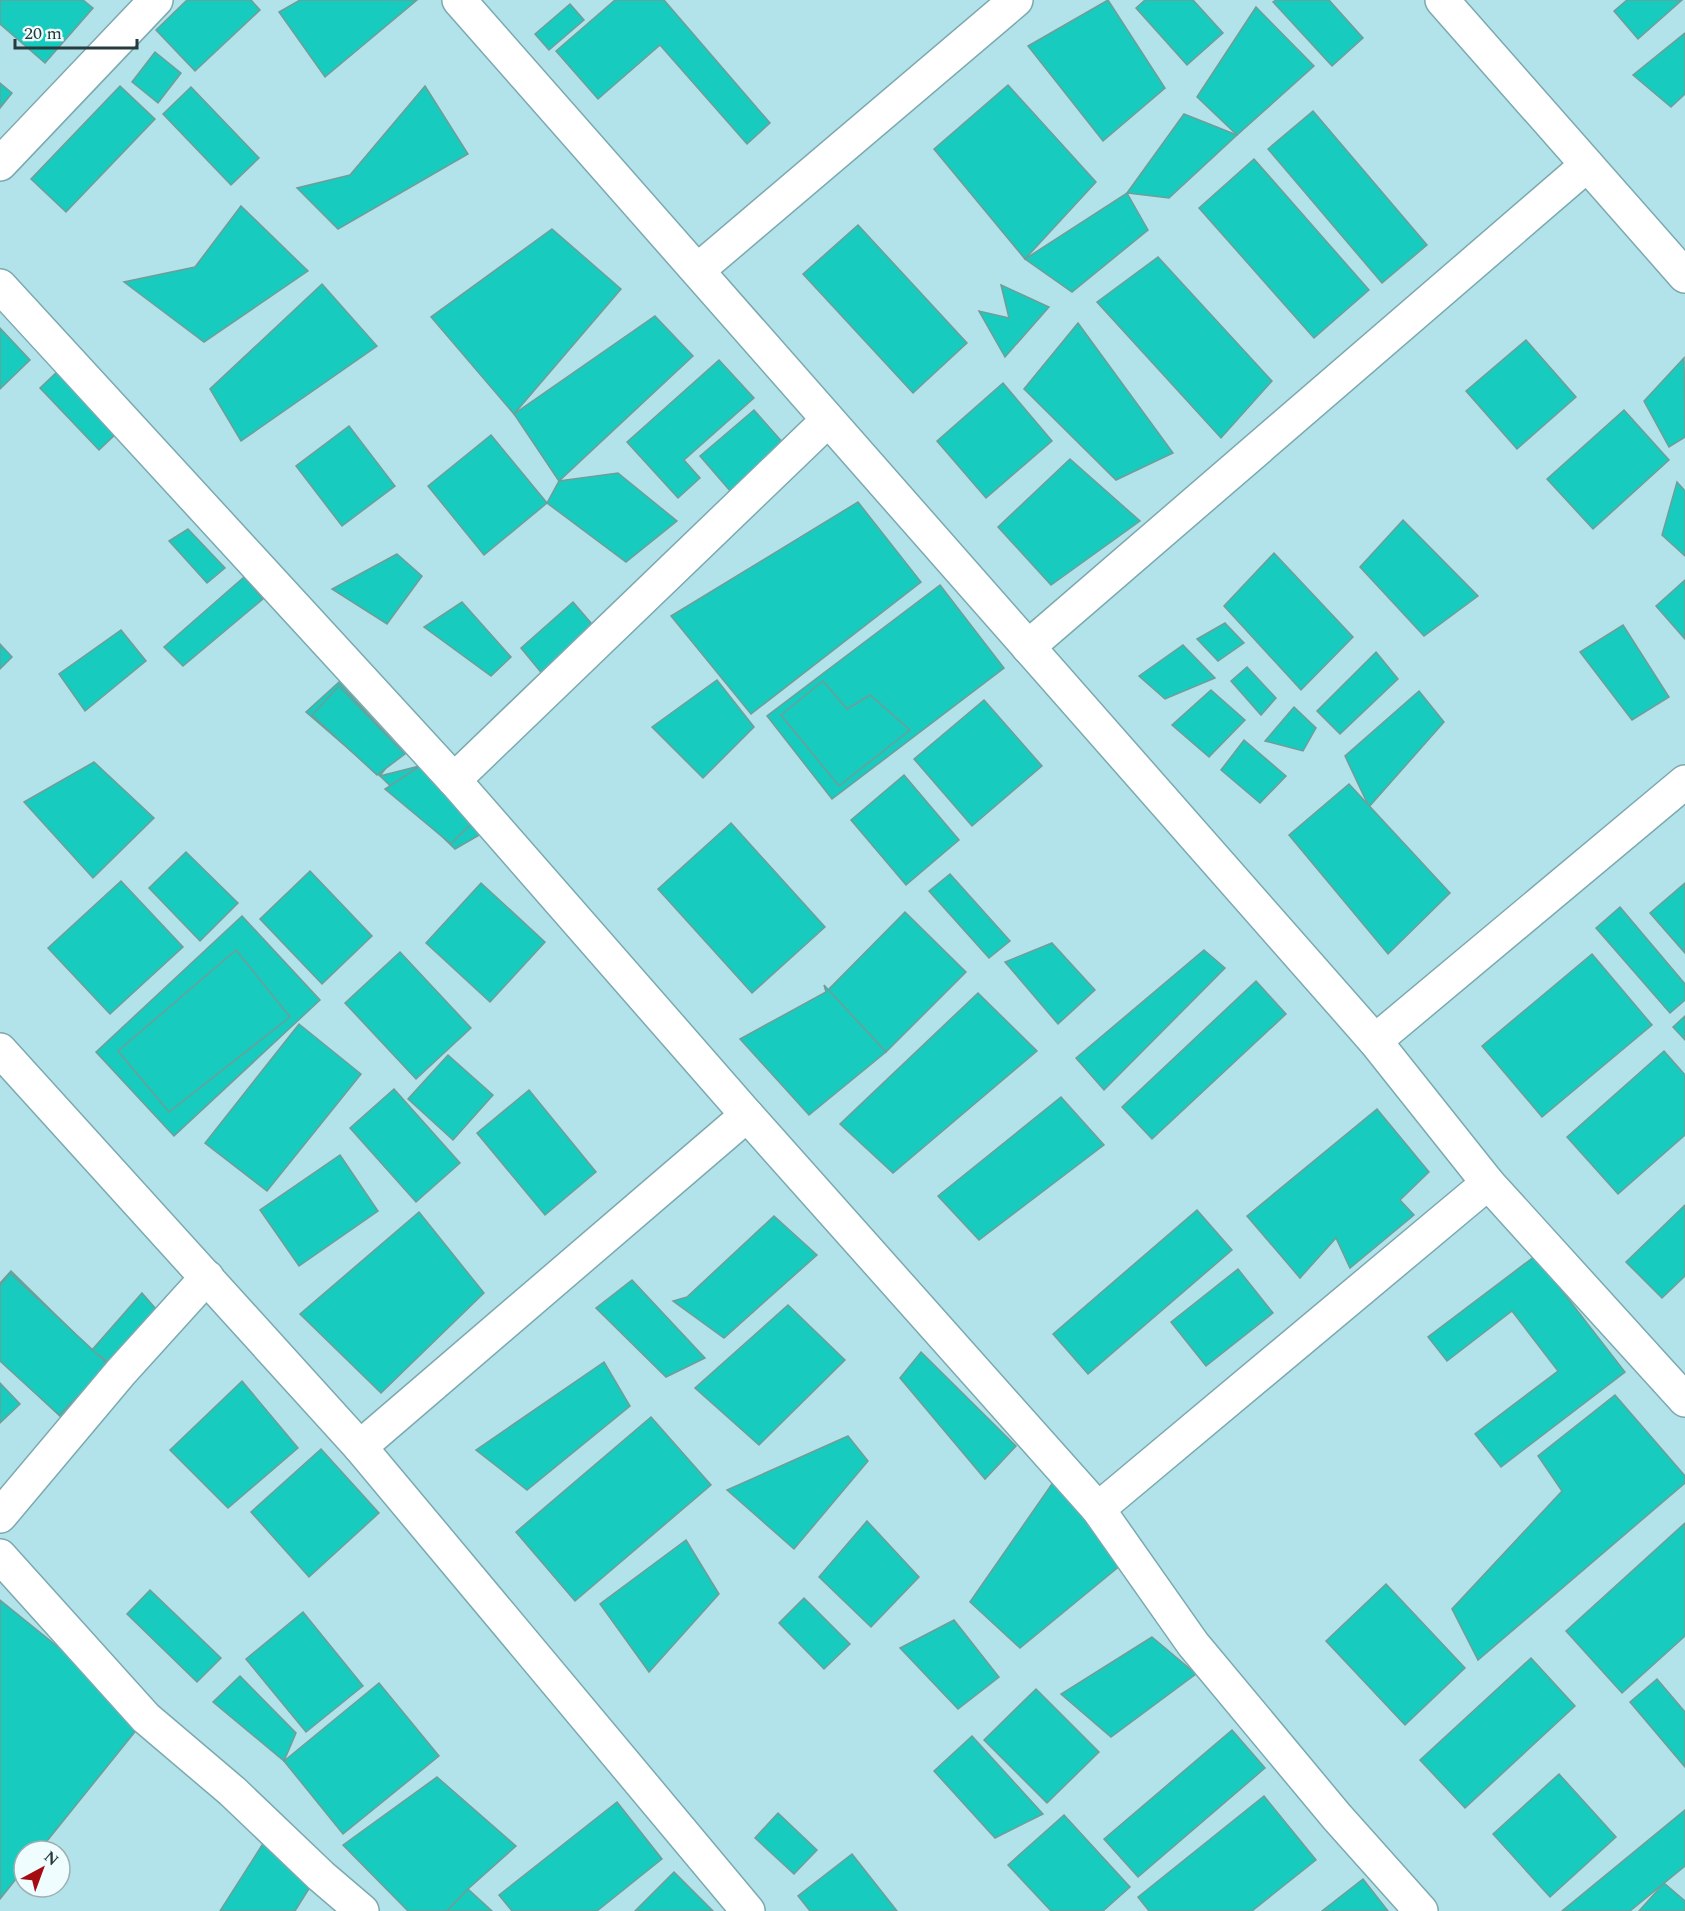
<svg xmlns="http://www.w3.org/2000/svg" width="1685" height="1911" font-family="Spectral,serif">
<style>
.building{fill:#18cbbf;stroke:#709d98;stroke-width:1.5}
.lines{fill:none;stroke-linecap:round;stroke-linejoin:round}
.minor-casing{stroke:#7ba9af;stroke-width:36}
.minor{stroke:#fff;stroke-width:33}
</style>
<rect width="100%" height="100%" fill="#b3e3ea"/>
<g class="building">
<polygon points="0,0 83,0 93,8 45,63 0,24"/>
<polygon points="187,0 251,0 260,10 195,71 156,30"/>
<polygon points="300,0 417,0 325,77 279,12"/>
<polygon points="615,0 664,0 770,123 747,144 660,45 598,99 556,51"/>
<polygon points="1108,0 1165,88 1103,141 1028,46"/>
<polygon points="1145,0 1193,0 1223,33 1187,65 1136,8"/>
<polygon points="1276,0 1329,0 1363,38 1332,66 1273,2"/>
<polygon points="1627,0 1682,0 1638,39 1614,11"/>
<polygon points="570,4 584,20 549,50 535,34"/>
<polygon points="1256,7 1314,66 1237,135 1197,97"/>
<polygon points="1685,33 1685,94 1671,107 1633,75"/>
<polygon points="155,52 181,73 158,103 132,82"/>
<polygon points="0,83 12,93 0,108"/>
<polygon points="1008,85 1096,182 1025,259 934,149"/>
<polygon points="120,86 155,119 66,212 31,179"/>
<polygon points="425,86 468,154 338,229 297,188 350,175"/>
<polygon points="191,87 259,158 231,185 163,114"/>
<polygon points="1313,111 1427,245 1382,283 1268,149"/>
<polygon points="1184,114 1237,135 1169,198 1127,193"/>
<polygon points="1254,159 1369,290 1314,338 1199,208"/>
<polygon points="1127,193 1148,230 1072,292 1025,259"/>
<polygon points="241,206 308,271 204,342 124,282 195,267"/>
<polygon points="858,225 967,343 913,393 803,274"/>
<polygon points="552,229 621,289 514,414 431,317"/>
<polygon points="1158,257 1272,381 1221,438 1097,302"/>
<polygon points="322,284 377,346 241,441 210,389"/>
<polygon points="1001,285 1049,307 1005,357 979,311 1009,318"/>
<polygon points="655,316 693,356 559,481 514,414"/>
<polygon points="1078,323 1173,453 1116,480 1024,389"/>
<polygon points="0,328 30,360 0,389"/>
<polygon points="1526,340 1576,397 1517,449 1466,391"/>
<polygon points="1684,358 1685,437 1669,447 1644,401"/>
<polygon points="719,360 754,398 684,460 700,478 678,498 627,442"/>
<polygon points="60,369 119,431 99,450 40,388"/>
<polygon points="1003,383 1052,441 986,498 937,441"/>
<polygon points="754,410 784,444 731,492 700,456"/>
<polygon points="1624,410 1669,460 1593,529 1547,479"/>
<polygon points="349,426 395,486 342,526 296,466"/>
<polygon points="491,435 547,503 484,555 428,486"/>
<polygon points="1070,459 1140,521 1051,585 998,527"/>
<polygon points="618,473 677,521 626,562 547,503 559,481"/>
<polygon points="1677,482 1685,491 1685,556 1662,535"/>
<polygon points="858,502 921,582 751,714 671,616"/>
<polygon points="1403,520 1478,596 1424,636 1360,567"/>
<polygon points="188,529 225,568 207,583 169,541"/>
<polygon points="1274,553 1353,637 1301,690 1224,606"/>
<polygon points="397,554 422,576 387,624 332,589"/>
<polygon points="244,577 263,599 183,666 164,647"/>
<polygon points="1685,580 1685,639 1656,606"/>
<polygon points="940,585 1004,668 832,799 767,716"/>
<polygon points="462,602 511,657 491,676 424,627"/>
<polygon points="573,602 597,630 544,676 521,648"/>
<polygon points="1225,623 1244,643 1218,661 1197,639"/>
<polygon points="1623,625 1669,697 1632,720 1580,652"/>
<polygon points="121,630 146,661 85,711 59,674"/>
<polygon points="0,644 12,657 0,669"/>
<polygon points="1183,645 1215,678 1165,699 1139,676"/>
<polygon points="1376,652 1398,679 1340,734 1317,711"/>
<polygon points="1247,667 1276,698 1261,715 1231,681"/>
<polygon points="717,680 754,727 703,778 652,727"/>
<polygon points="823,681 847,709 870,695 910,730 839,786 781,715"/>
<polygon points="339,682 400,749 380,776 306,712"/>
<polygon points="339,686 405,754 377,775 312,715"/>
<polygon points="1211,690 1245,720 1209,757 1172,725"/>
<polygon points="1419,691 1444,722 1369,807 1345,756"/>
<polygon points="984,700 1042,766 972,826 914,759"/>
<polygon points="1294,707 1316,728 1303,751 1265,741"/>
<polygon points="1244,740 1286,776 1260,803 1221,770"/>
<polygon points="94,762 154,818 93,878 24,802"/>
<polygon points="423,765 481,834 455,849 380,776"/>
<polygon points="420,766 473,822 451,844 385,789"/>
<polygon points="904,775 959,840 906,885 851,820"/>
<polygon points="1349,784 1450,893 1388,954 1289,835"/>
<polygon points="731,823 825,927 752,993 658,889"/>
<polygon points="186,852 238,903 200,941 149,888"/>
<polygon points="310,871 372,936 322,984 260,919"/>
<polygon points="950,874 1010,941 989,958 929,891"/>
<polygon points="121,881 183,947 110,1014 48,948"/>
<polygon points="481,883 545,942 490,1002 426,943"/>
<polygon points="1685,883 1685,953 1650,913"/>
<polygon points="1620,907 1685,984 1685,1000 1670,1013 1596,928"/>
<polygon points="905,912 966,972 886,1052 826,992"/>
<polygon points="242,916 320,1000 174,1136 96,1052"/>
<polygon points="1052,943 1095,990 1058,1024 1005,962"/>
<polygon points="236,950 290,1017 169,1112 118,1051"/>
<polygon points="1204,950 1225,968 1104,1090 1076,1058"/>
<polygon points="400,952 471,1028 416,1079 345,1003"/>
<polygon points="1592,954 1652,1025 1542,1117 1482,1046"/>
<polygon points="1256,981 1286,1014 1152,1139 1122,1107"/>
<polygon points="824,985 886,1052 809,1115 740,1039 826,992"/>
<polygon points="978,993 1037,1051 893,1173 840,1124"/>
<polygon points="1685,1016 1685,1040 1673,1027"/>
<polygon points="299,1024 361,1074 267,1191 205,1143"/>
<polygon points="1664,1051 1685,1075 1685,1135 1618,1194 1567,1137"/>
<polygon points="448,1055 493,1095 453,1140 408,1099"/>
<polygon points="394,1089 460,1163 416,1202 350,1128"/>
<polygon points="529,1090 596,1172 545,1215 477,1133"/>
<polygon points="1061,1097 1104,1145 979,1240 938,1196"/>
<polygon points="1377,1109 1429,1172 1400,1200 1414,1215 1350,1268 1336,1238 1300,1278 1247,1216"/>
<polygon points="340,1155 378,1211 299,1266 260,1210"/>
<polygon points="1685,1205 1685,1276 1662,1298 1626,1262"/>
<polygon points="1197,1210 1232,1250 1088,1374 1053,1334"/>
<polygon points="419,1212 484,1293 381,1393 300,1314"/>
<polygon points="774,1216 817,1255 724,1338 673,1301 687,1297"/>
<polygon points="1535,1256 1625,1372 1501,1467 1475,1434 1558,1371 1512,1311 1447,1361 1428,1337"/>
<polygon points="1238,1269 1273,1313 1206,1366 1171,1322"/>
<polygon points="11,1271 108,1366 64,1420 0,1359 0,1283"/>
<polygon points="10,1273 109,1365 59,1415 0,1361 0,1285"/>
<polygon points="632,1280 705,1358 666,1377 596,1308"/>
<polygon points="142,1293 163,1317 121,1372 92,1350"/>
<polygon points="788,1305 845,1360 759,1445 695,1388"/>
<polygon points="921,1352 1016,1446 985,1479 900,1378"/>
<polygon points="604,1362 630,1406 527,1490 476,1450"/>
<polygon points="242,1381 298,1448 228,1508 170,1450"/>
<polygon points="0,1383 20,1404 0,1423"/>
<polygon points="1615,1395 1685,1476 1685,1483 1478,1660 1452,1609 1562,1491 1538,1456"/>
<polygon points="651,1417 711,1485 575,1601 516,1532"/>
<polygon points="848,1436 868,1461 794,1549 727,1490"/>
<polygon points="321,1449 379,1513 309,1577 251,1512"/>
<polygon points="1054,1481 1121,1565 1020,1648 970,1602"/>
<polygon points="867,1521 919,1577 871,1627 819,1577"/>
<polygon points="1685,1523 1685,1636 1622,1693 1566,1631"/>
<polygon points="686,1540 719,1594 649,1672 600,1604"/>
<polygon points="1386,1584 1465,1668 1405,1725 1326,1641"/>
<polygon points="150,1590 221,1658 197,1682 127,1614"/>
<polygon points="804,1598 850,1644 824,1669 779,1623"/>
<polygon points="0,1600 146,1718 39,1851 24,1851 24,1869 0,1899"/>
<polygon points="303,1612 363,1686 306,1732 246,1659"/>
<polygon points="954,1620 999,1677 958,1709 900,1648"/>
<polygon points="1152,1637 1196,1674 1111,1737 1061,1694"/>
<polygon points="1531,1658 1575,1706 1465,1808 1420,1760"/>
<polygon points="240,1676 296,1733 284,1761 213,1702"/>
<polygon points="1657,1679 1685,1712 1685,1767 1630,1702"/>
<polygon points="379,1683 439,1756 343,1834 284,1761"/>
<polygon points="1036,1689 1099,1752 1047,1803 984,1740"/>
<polygon points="1232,1730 1265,1768 1138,1877 1104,1839"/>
<polygon points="972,1736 1043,1814 995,1838 934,1771"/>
<polygon points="1559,1774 1616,1837 1550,1897 1493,1834"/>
<polygon points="437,1777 516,1846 468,1889 447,1911 408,1911 343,1845"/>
<polygon points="1264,1796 1316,1860 1252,1911 1149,1911 1138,1897"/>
<polygon points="617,1802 662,1859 597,1911 512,1911 499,1895"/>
<polygon points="1685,1810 1685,1866 1630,1911 1562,1911"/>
<polygon points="778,1813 817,1850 794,1874 755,1838"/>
<polygon points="1064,1815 1130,1887 1103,1911 1051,1911 1008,1865"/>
<polygon points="264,1842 317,1876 295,1911 220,1911"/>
<polygon points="852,1854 897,1911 810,1911 798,1896"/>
<polygon points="674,1872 713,1911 635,1911"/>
<polygon points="1363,1879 1388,1911 1322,1911"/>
<polygon points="1664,1883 1685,1901 1685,1911 1639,1911"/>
<polygon points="468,1889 492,1911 447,1911"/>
</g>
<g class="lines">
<defs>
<g id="minor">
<polyline points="459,0 1375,1041 1488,1183 1685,1400"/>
<polyline points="1442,0 1685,276"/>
<polyline points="0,164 156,0"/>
<polyline points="698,270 1016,0"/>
<polyline points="0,286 454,780 747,1115 1098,1509 1193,1644 1337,1817 1421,1911"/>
<polyline points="1028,647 1587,165"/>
<polyline points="454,780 827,421"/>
<polyline points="1375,1041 1685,782"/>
<polyline points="0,1050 360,1447 748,1911"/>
<polyline points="360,1447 747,1115"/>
<polyline points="1098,1509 1488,1183"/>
<polyline points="0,1516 121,1372 207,1277"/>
<polyline points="0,1556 146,1718 232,1791 321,1876 362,1911"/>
</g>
</defs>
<use href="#minor" class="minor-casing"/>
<use href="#minor" class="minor"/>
</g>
<g transform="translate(42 1869) rotate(41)"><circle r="28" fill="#effdff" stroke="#9fafb1" stroke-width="1.5"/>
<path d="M0-4.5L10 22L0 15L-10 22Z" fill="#a40c12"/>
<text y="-9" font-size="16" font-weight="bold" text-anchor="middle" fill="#273a3d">N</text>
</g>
<path d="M15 39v9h122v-9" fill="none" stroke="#273a3d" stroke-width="3"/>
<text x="24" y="39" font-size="18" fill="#273a3d" stroke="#effdff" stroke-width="4.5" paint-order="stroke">20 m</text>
</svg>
